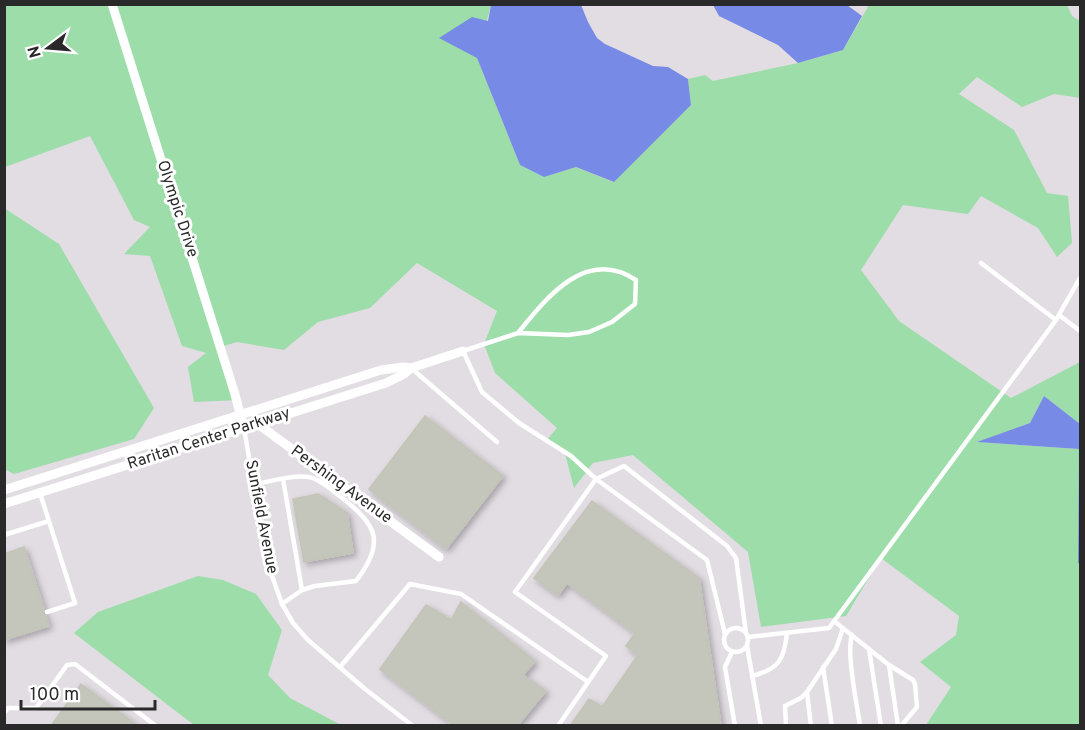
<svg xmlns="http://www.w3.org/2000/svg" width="1085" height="730" font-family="Overpass,sans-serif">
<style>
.industrial{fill:#e2dce3}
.green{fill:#9cddaa}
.water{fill:#778ae5}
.building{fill:#c4c6bc;stroke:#c2c5b6;stroke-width:1.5;filter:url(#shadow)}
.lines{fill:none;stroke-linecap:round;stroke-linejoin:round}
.service{stroke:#fff;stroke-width:4.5}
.minor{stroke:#fff;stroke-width:9}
.labels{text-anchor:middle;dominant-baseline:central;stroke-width:6;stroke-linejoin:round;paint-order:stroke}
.street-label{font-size:16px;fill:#292929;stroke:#fff}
</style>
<defs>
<filter id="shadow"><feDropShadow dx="3" dy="3" stdDeviation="3" flood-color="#0004"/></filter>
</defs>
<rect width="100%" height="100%" fill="#e9eadc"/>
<rect class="industrial" x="5" y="5" width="1075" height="720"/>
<g class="green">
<polygon points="4,5 491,5 477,58 520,165 544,177 576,167 613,182 691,105 688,79 705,75 713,81 798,63 843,50 869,5 1067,5 1072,16 1080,21 1080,98 1054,94 1022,107 977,77 959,94 1014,130 1047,193 1068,196 1072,243 1057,257 1038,228 981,196 968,214 903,205 861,270 899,321 1011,398 1080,362 1080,424 1044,396 1030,423 978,442 1079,449 1078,562 1080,564 1080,725 926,725 951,687 920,662 956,635 959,616 881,558 846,616 761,627 748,552 633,455 593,463 574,488 564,450 545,442 557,428 495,373 484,344 497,311 417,263 370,308 318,322 284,350 237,342 224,346 240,400 194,402 188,367 206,353 182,346 150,256 124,254 150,227 134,220 90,136 5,167"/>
<polygon points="4,208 59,244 154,408 134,439 14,474 4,469"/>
<polygon points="198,576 223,580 256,594 282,630 268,675 290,698 341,725 194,725 74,633 98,612"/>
</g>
<g class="water">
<polygon points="491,5 581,5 588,22 597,38 605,44 653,66 668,67 688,79 691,105 614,182 576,167 544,177 520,165 477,58 439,38 472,17 488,21"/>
<polygon points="713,5 847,5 862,16 843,50 798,63 778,45 719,16"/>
<polygon points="1044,396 1080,424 1080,564 1078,563 1079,449 977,442 1030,423"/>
</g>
<g class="building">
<polygon points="425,416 503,476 446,549 369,489"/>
<polygon points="318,494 347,513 353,553 304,562 293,499"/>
<polygon points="592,501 699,578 721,726 570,726 589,699 602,707 638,655 626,646 635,633 567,583 558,595 534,578"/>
<polygon points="24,547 44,609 43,614 46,616 49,626 4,640 4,554"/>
<polygon points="461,602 535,661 523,675 546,691 517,726 455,726 380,669 426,605 451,620"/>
<polygon points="81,684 138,726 51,726"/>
</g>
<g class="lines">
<g class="service">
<polyline points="981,263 1056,320"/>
<polyline points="1059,315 1080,331"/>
<path d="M 518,333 C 547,297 586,247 636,280 L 635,304 L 612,322 L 589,332 L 568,335 L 518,333 L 463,351 L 482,392 L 519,423 L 571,456 L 596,479 L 624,466 L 727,546 L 736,558 L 746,633"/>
<polyline points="411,368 497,442"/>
<polyline points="244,428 266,559 282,604 293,623 308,640 365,689 413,726"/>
<polyline points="283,479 302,590"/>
<path d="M 254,485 C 270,481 292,475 309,477 C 321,479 331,490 341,497 C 377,525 386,542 356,581 L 315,586 L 302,590 L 282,604"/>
<polyline points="40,493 75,603 47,612"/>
<polyline points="4,535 49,521"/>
<polyline points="834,621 889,665 898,726"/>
<circle cx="736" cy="640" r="12"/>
<path d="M 852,635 C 846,653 857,704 860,726"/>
<polyline points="748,637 829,628 1056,320 1080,278"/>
<polyline points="747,646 761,726"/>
<polyline points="869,649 881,726"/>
<polyline points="732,652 725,667 735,726"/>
<polyline points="889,665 913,680 915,684 917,707 901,726"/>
<polyline points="340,667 410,584 461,594 588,682"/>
<polyline points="823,667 832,726"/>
<path d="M 752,676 C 779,669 784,660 787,633"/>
<polyline points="807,693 811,726"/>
<polyline points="4,713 8,708 36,708 67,665 75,664 156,726"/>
<polyline points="558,726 606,656 515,592 596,479 707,560 725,634"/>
<polyline points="786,726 785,706 801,698 807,692 836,649 843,628"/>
</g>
<g class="minor">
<polyline points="112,4 234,391 244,428"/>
<polyline points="255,422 439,557"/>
<polyline points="4,490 381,370 403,367 411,368"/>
<polyline points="4,504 386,383 404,374 411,368 463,351"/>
</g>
</g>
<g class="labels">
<g class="street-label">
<text transform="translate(177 209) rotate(72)">Olympic Drive</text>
<text transform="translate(209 439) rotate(-18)">Raritan Center Parkway</text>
<text transform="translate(341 485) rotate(36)">Pershing Avenue</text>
<text transform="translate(261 517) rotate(79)">Sunfield Avenue</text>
</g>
</g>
<rect width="1085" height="730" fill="none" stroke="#292929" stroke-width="12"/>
<g transform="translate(48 48) rotate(254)" stroke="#ffffff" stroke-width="4.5" paint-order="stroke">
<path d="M0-4.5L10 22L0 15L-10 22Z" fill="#292929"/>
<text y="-9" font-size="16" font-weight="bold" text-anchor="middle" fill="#292929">N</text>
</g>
<path d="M21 700v9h134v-9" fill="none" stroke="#292929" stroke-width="3"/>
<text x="30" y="700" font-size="18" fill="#292929" stroke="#ffffff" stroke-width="4.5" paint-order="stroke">100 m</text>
</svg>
